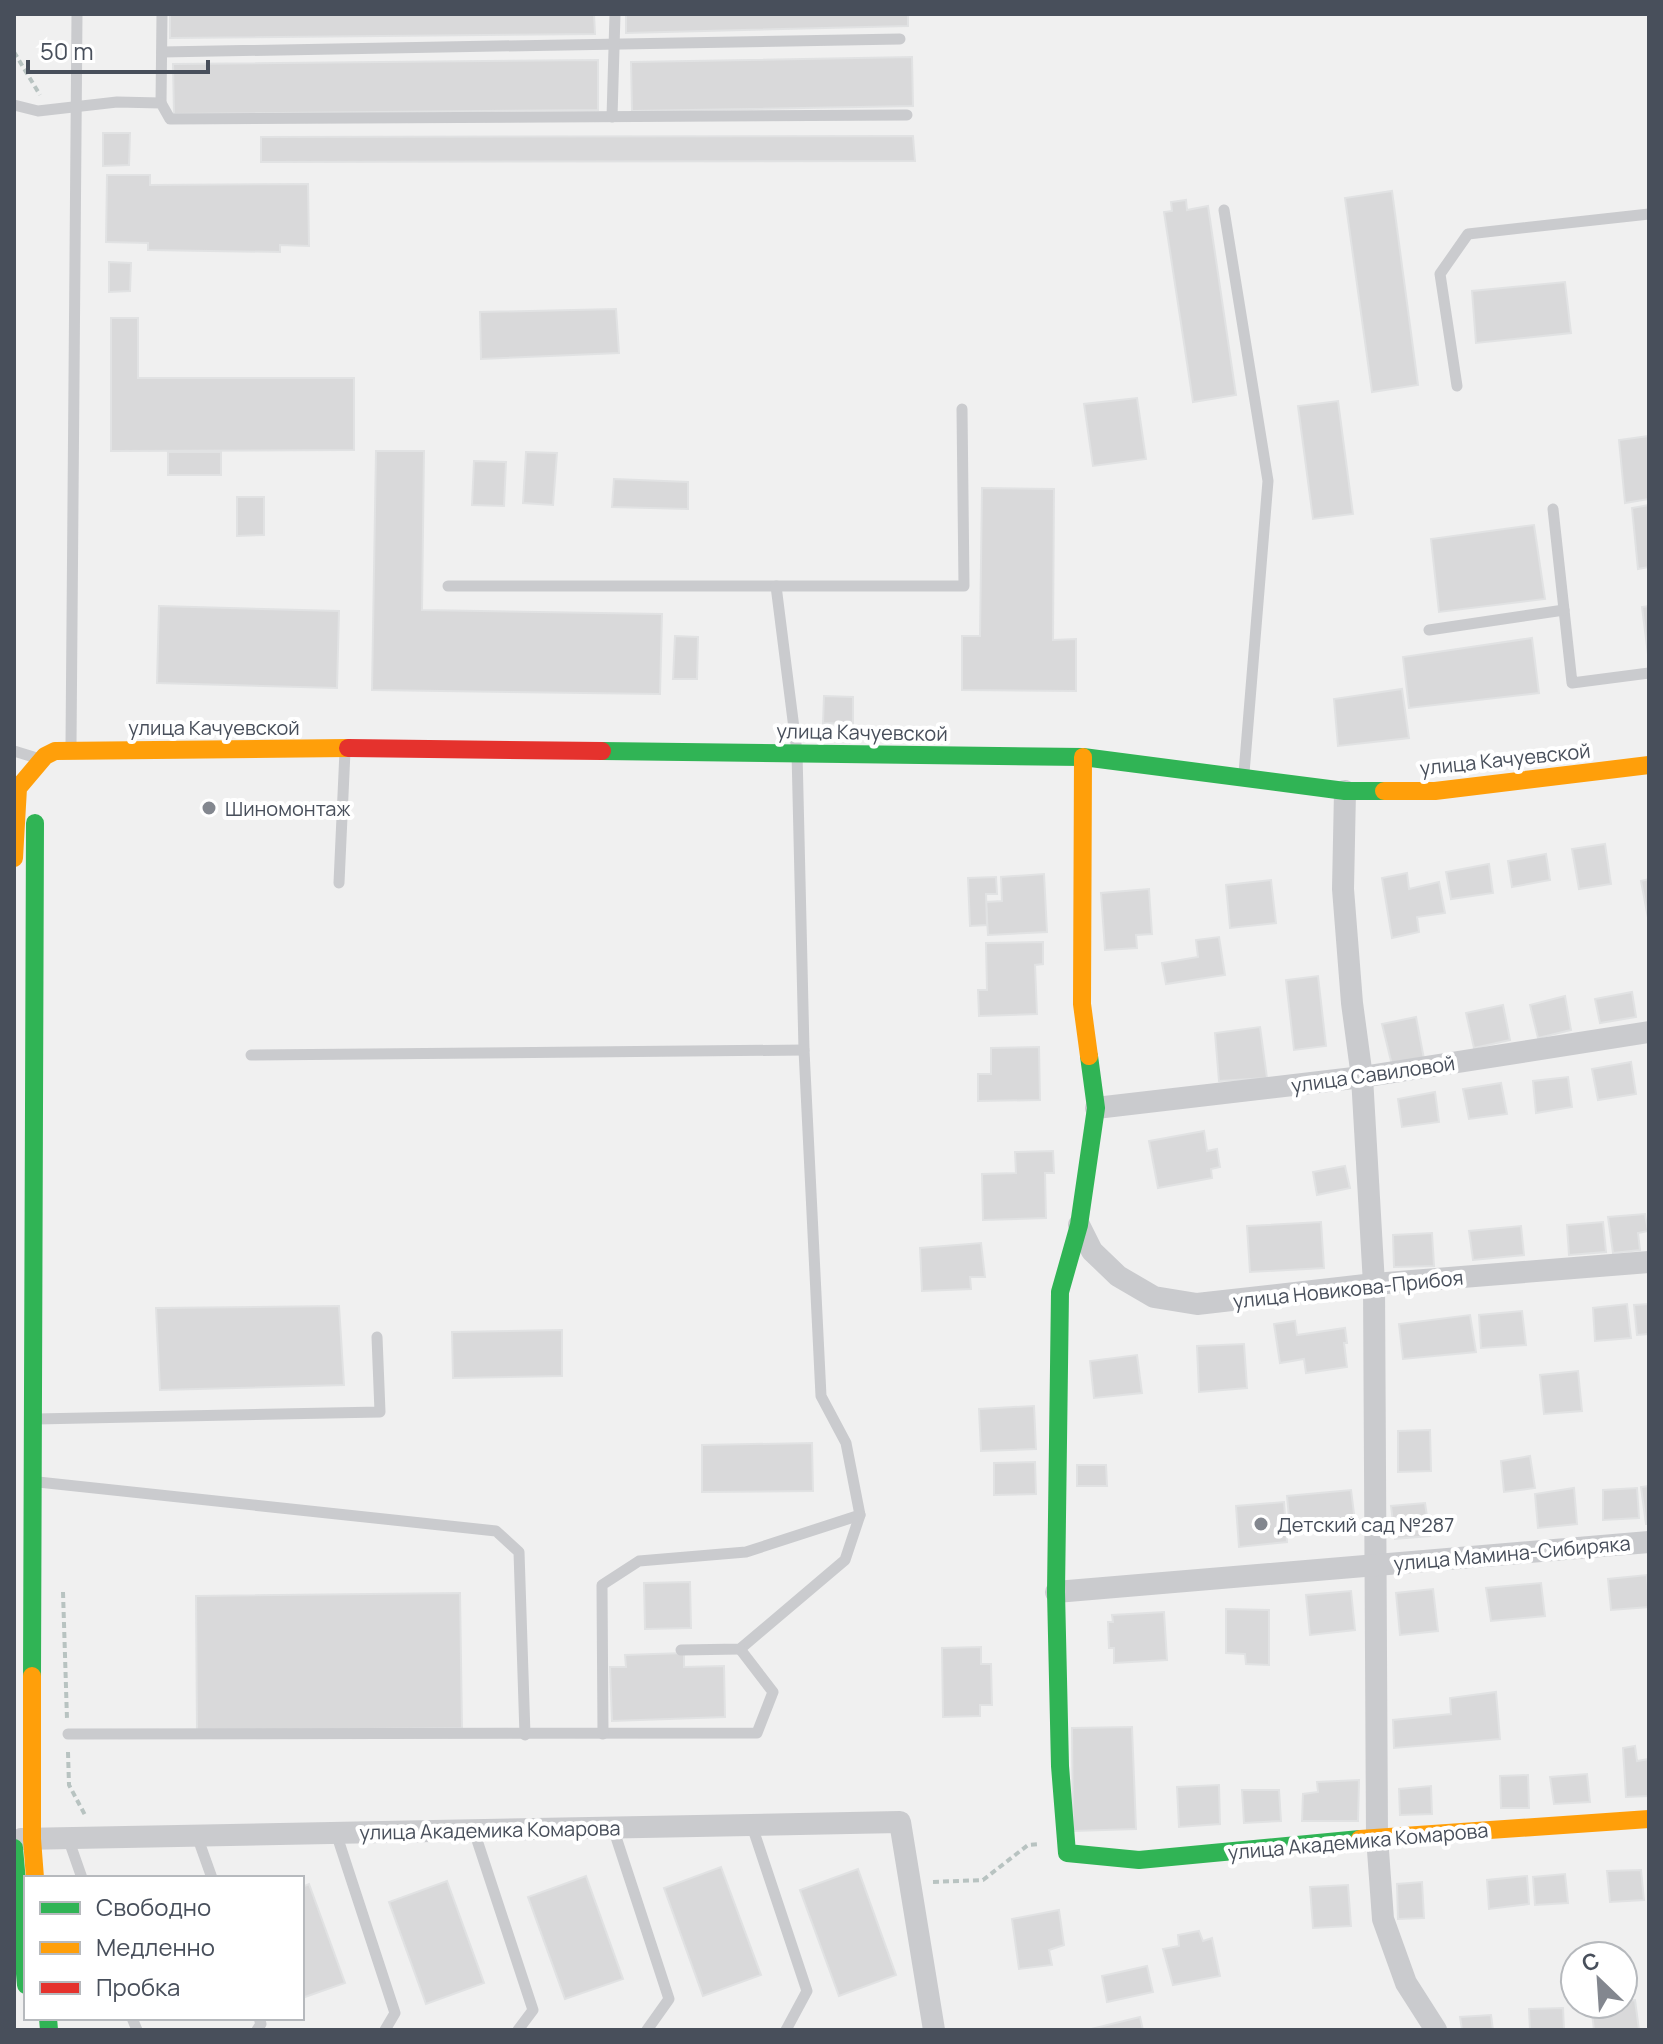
<svg xmlns="http://www.w3.org/2000/svg" width="1663" height="2044" font-family="Manrope,sans-serif">
<style>
.building{fill:#d9d9da;stroke:#e1e2e3;stroke-width:2}
.lines{fill:none;stroke-linecap:round;stroke-linejoin:round}
.path{stroke:#b8c3c1;stroke-width:4;stroke-dasharray:6 4;stroke-linecap:butt}
.lane{stroke:#cacbce;stroke-width:11}
.street{stroke:#cacbce;stroke-width:22}
.fast{stroke:#30b455;stroke-width:18}
.slow{stroke:#ff9f0a;stroke-width:18}
.jam{stroke:#e5322d;stroke-width:18}
.poi-dot{fill:#83878f;stroke:#fff;stroke-width:3}
.labels{text-anchor:middle;dominant-baseline:central;stroke-width:8;stroke-linejoin:round;paint-order:stroke}
.street-label{font-size:20px;fill:#484f5b;stroke:#fff}
.poi-label{font-size:20px;fill:#484f5b;stroke:#fff;text-anchor:start}
</style>
<rect width="100%" height="100%" fill="#f0f0f0"/>
<g class="building">
<polygon points="170,14 594,14 595,34 170,38"/>
<polygon points="626,14 908,14 908,26 626,33"/>
<polygon points="912,57 913,106 632,111 631,62"/>
<polygon points="598,60 598,110 174,114 173,64"/>
<polygon points="103,133 130,133 129,165 103,166"/>
<polygon points="913,136 915,161 261,162 261,137"/>
<polygon points="107,175 150,175 150,185 308,184 309,246 280,245 280,252 148,250 148,243 106,242"/>
<polygon points="1392,191 1418,385 1372,392 1345,198"/>
<polygon points="1186,200 1187,210 1208,206 1236,395 1193,402 1164,212 1172,211 1171,202"/>
<polygon points="109,262 131,263 130,291 109,292"/>
<polygon points="1565,282 1571,333 1476,343 1472,291"/>
<polygon points="616,309 619,353 481,359 480,312"/>
<polygon points="111,318 138,318 138,378 354,378 354,450 111,451"/>
<polygon points="1137,398 1146,459 1093,466 1084,404"/>
<polygon points="1338,401 1353,514 1313,519 1298,406"/>
<polygon points="1649,436 1649,499 1625,503 1619,440"/>
<polygon points="376,451 424,451 422,610 662,614 660,694 372,690"/>
<rect x="168" y="452" width="53" height="23"/>
<polygon points="526,452 557,453 553,505 523,503"/>
<polygon points="474,461 506,462 504,506 472,505"/>
<polygon points="614,479 688,482 688,509 612,507"/>
<polygon points="982,488 1054,489 1053,640 1076,639 1076,691 962,690 962,636 980,636"/>
<polygon points="237,497 264,497 264,535 237,536"/>
<polygon points="1649,505 1649,567 1638,569 1632,508"/>
<polygon points="1534,525 1545,599 1439,612 1431,539"/>
<polygon points="159,606 339,611 337,688 157,683"/>
<polygon points="1649,606 1649,662 1642,607"/>
<polygon points="675,636 698,637 697,679 673,679"/>
<polygon points="1532,638 1539,693 1409,708 1403,657"/>
<polygon points="1402,689 1409,738 1338,746 1334,699"/>
<polygon points="824,696 853,697 853,724 823,723"/>
<polygon points="1605,844 1611,884 1579,889 1572,849"/>
<polygon points="1546,854 1550,880 1512,887 1508,861"/>
<polygon points="1489,864 1493,893 1451,899 1446,872"/>
<polygon points="1407,873 1409,889 1439,882 1445,913 1417,917 1419,932 1392,938 1382,878"/>
<polygon points="1044,874 1047,932 988,935 986,902 1002,901 1001,877"/>
<polygon points="996,877 997,894 986,894 987,925 970,926 968,878"/>
<polygon points="1649,879 1649,923 1641,881"/>
<polygon points="1271,880 1276,923 1230,928 1226,885"/>
<polygon points="1149,889 1152,934 1136,935 1137,948 1105,950 1101,893"/>
<polygon points="1219,937 1225,975 1166,984 1162,963 1198,957 1196,940"/>
<polygon points="1043,942 1043,964 1035,965 1037,1014 979,1016 978,990 987,990 986,943"/>
<polygon points="1318,976 1326,1046 1294,1050 1286,980"/>
<polygon points="1632,992 1636,1017 1600,1023 1595,999"/>
<polygon points="1565,996 1571,1030 1538,1038 1530,1005"/>
<polygon points="1503,1005 1510,1040 1474,1048 1466,1013"/>
<polygon points="1416,1017 1424,1059 1392,1065 1382,1024"/>
<polygon points="1260,1027 1267,1078 1219,1081 1215,1033"/>
<polygon points="1039,1047 1040,1100 978,1101 978,1074 991,1074 991,1048"/>
<polygon points="1631,1062 1636,1094 1598,1100 1592,1069"/>
<polygon points="1568,1077 1572,1107 1536,1113 1533,1081"/>
<polygon points="1501,1083 1507,1114 1469,1119 1463,1089"/>
<polygon points="1435,1092 1439,1122 1402,1127 1398,1099"/>
<polygon points="1204,1131 1207,1151 1217,1149 1220,1167 1211,1169 1212,1178 1158,1188 1149,1141"/>
<polygon points="1053,1151 1054,1173 1045,1173 1046,1218 983,1220 982,1174 1016,1173 1015,1152"/>
<polygon points="1345,1166 1350,1188 1317,1195 1313,1172"/>
<polygon points="1645,1214 1648,1231 1638,1233 1640,1250 1613,1253 1608,1217"/>
<polygon points="1321,1222 1324,1268 1250,1272 1247,1226"/>
<polygon points="1603,1222 1606,1252 1569,1255 1567,1225"/>
<polygon points="1521,1226 1524,1255 1473,1260 1469,1231"/>
<polygon points="1432,1233 1434,1266 1394,1267 1393,1235"/>
<polygon points="981,1243 985,1277 970,1277 971,1289 922,1291 920,1248"/>
<polygon points="1627,1304 1631,1338 1595,1341 1593,1308"/>
<polygon points="1649,1304 1649,1334 1637,1335 1634,1305"/>
<polygon points="339,1306 344,1385 160,1390 156,1308"/>
<polygon points="1522,1311 1526,1345 1481,1348 1479,1315"/>
<polygon points="1470,1315 1476,1352 1403,1359 1399,1324"/>
<polygon points="1295,1321 1297,1335 1345,1328 1347,1343 1344,1343 1347,1367 1306,1373 1304,1359 1280,1363 1274,1324"/>
<polygon points="562,1330 562,1376 453,1378 452,1332"/>
<polygon points="1244,1344 1247,1388 1199,1392 1197,1346"/>
<polygon points="1137,1355 1142,1393 1094,1398 1090,1361"/>
<polygon points="1578,1371 1582,1411 1544,1414 1540,1375"/>
<polygon points="1034,1406 1036,1449 981,1451 979,1409"/>
<polygon points="1430,1430 1431,1471 1398,1472 1398,1431"/>
<polygon points="812,1443 813,1491 702,1492 702,1445"/>
<polygon points="1530,1456 1535,1488 1504,1492 1501,1461"/>
<polygon points="1035,1462 1036,1494 994,1495 994,1463"/>
<polygon points="1077,1465 1106,1465 1107,1486 1077,1486"/>
<polygon points="1649,1486 1649,1524 1646,1524 1641,1487"/>
<polygon points="1574,1488 1577,1524 1538,1528 1535,1494"/>
<polygon points="1637,1488 1639,1518 1603,1520 1603,1490"/>
<polygon points="1351,1490 1355,1522 1290,1528 1287,1496"/>
<polygon points="1284,1502 1287,1542 1239,1547 1236,1506"/>
<polygon points="1425,1503 1430,1536 1395,1539 1391,1506"/>
<polygon points="1647,1575 1649,1607 1611,1610 1608,1579"/>
<polygon points="690,1582 691,1628 645,1629 644,1583"/>
<polygon points="1541,1583 1545,1616 1491,1621 1486,1588"/>
<polygon points="1433,1589 1438,1631 1400,1635 1396,1593"/>
<polygon points="1351,1591 1355,1630 1310,1635 1306,1595"/>
<polygon points="460,1593 462,1728 197,1731 196,1596"/>
<polygon points="1226,1609 1269,1610 1269,1665 1246,1664 1245,1654 1226,1653"/>
<polygon points="1164,1612 1167,1660 1114,1663 1114,1648 1109,1648 1108,1622 1113,1622 1112,1615"/>
<polygon points="981,1647 981,1664 991,1664 992,1705 980,1705 980,1716 943,1717 942,1648"/>
<polygon points="684,1653 684,1667 724,1666 725,1717 612,1721 610,1667 626,1667 625,1655"/>
<polygon points="1496,1692 1500,1739 1394,1748 1393,1720 1451,1714 1450,1698"/>
<polygon points="1132,1727 1136,1829 1073,1831 1072,1728"/>
<polygon points="1635,1746 1637,1761 1649,1759 1649,1796 1626,1797 1623,1748"/>
<polygon points="1587,1774 1590,1802 1554,1804 1550,1777"/>
<polygon points="1528,1775 1529,1808 1501,1808 1500,1776"/>
<polygon points="1359,1780 1358,1821 1302,1821 1303,1794 1318,1792 1317,1782"/>
<polygon points="1219,1785 1220,1824 1179,1827 1177,1787"/>
<polygon points="1431,1786 1432,1814 1400,1815 1399,1789"/>
<polygon points="1242,1790 1279,1790 1281,1821 1244,1823"/>
<polygon points="721,1867 761,1975 703,1996 664,1888"/>
<polygon points="858,1869 896,1975 839,1996 800,1890"/>
<polygon points="1641,1870 1644,1900 1610,1902 1607,1871"/>
<polygon points="1565,1874 1568,1903 1535,1905 1533,1877"/>
<polygon points="586,1876 623,1979 565,1999 528,1897"/>
<polygon points="1527,1876 1529,1904 1489,1909 1487,1880"/>
<polygon points="447,1881 484,1983 426,2004 389,1902"/>
<polygon points="1422,1882 1424,1918 1398,1919 1397,1884"/>
<polygon points="309,1884 345,1983 302,1998 302,1887"/>
<polygon points="1348,1885 1351,1926 1313,1928 1310,1887"/>
<polygon points="1059,1910 1064,1945 1049,1950 1052,1965 1019,1969 1012,1919"/>
<polygon points="1199,1931 1203,1941 1212,1938 1220,1976 1173,1985 1163,1949 1179,1946 1178,1935"/>
<polygon points="1147,1966 1153,1992 1107,2002 1102,1976"/>
<polygon points="1635,2000 1639,2030 1594,2030 1591,2004 1623,2004 1623,2001"/>
<polygon points="1563,2008 1564,2030 1530,2030 1529,2009"/>
<polygon points="1491,2015 1493,2030 1462,2030 1460,2017"/>
<polygon points="1140,2017 1143,2030 1092,2030 1091,2029"/>
</g>
<g class="lines">
<g class="path">
<polyline points="14,52 40,95"/>
<polyline points="63,1592 67,1719"/>
<polyline points="68,1752 69,1785 85,1815"/>
<polyline points="933,1882 983,1880 1028,1845 1040,1844"/>
</g>
<g class="lane">
<polyline points="162,52 900,39"/>
<polyline points="161,103 162,14"/>
<polyline points="14,105 38,111 117,102 161,103 170,119 907,115"/>
<polyline points="612,117 615,14"/>
<polyline points="1224,210 1268,481 1244,773"/>
<polyline points="1457,386 1440,274 1468,234 1649,214"/>
<polyline points="1553,509 1572,683 1649,673"/>
<polyline points="448,586 776,586 797,752 804,1050 821,1396 846,1443 860,1515 845,1560 740,1649 681,1650"/>
<polyline points="776,586 964,586 962,409"/>
<polyline points="1429,630 1564,610"/>
<polyline points="71,745 77,14"/>
<polyline points="14,751 40,759"/>
<polyline points="339,883 345,751"/>
<polyline points="251,1055 804,1050"/>
<polyline points="36,1419 380,1412 377,1337"/>
<polyline points="38,1482 496,1531 519,1552 525,1735"/>
<polyline points="68,1734 757,1733 773,1692 740,1649"/>
<polyline points="603,1734 602,1585 639,1561 746,1552 860,1515"/>
<polyline points="752,1826 807,1991 786,2030"/>
<polyline points="613,1828 669,1999 647,2030"/>
<polyline points="474,1831 533,2010 518,2030"/>
<polyline points="336,1833 395,2013 385,2030"/>
<polyline points="197,1836 212,1878"/>
<polyline points="68,1838 82,1878"/>
<polyline points="132,2018 137,2030"/>
<polyline points="257,2030 261,2024 259,2018"/>
</g>
<g class="street">
<polyline points="1345,791 1343,889 1352,1003 1362,1077 1374,1284 1377,1837 1383,1919 1406,1983 1436,2030"/>
<polyline points="1096,1108 1362,1077 1649,1032"/>
<polyline points="1079,1225 1092,1251 1118,1276 1154,1297 1197,1304 1374,1284 1649,1262"/>
<polyline points="1056,1592 1649,1542"/>
<polyline points="21,1839 900,1822 934,2030"/>
</g>
<g class="fast">
<polyline points="602,751 1083,757 1345,791 1384,791"/>
<polyline points="1089,1056 1096,1108 1079,1225 1060,1292 1056,1592 1060,1766 1067,1853 1139,1860 1360,1839"/>
<polyline points="32,1676 35,823"/>
<polyline points="14,1848 26,1985"/>
<polyline points="48,2018 49,2030"/>
</g>
<g class="slow">
<polyline points="1083,757 1082,1004 1089,1056"/>
<polyline points="1384,791 1435,791 1649,765"/>
<polyline points="14,858 18,788 45,756 55,751 348,748"/>
<polyline points="32,1676 32,1839 35,1878"/>
<polyline points="1360,1839 1649,1819"/>
</g>
<polyline class="jam" points="348,748 602,751"/>
</g>
<g class="poi-dot">
<circle cx="209" cy="808" r="8"/>
<circle cx="1261" cy="1524" r="8"/>
</g>
<g class="labels">
<g class="street-label">
<text x="214" y="727">улица Качуевской</text>
<text transform="translate(862 732) rotate(1)">улица Качуевской</text>
<text transform="translate(1505 759) rotate(-6)">улица Качуевской</text>
<text transform="translate(1373 1074) rotate(-8)">улица Савиловой</text>
<text transform="translate(1348 1289) rotate(-6)">улица Новикова-Прибоя</text>
<text transform="translate(1512 1553) rotate(-5)">улица Мамина-Сибиряка</text>
<text transform="translate(490 1830) rotate(-1)">улица Академика Комарова</text>
<text transform="translate(1358 1841) rotate(-5)">улица Академика Комарова</text>
</g>
<g class="poi-label">
<text x="225" y="808">Шиномонтаж</text>
<text x="1277" y="1524">Детский сад №287</text>
</g>
</g>
<rect width="1663" height="2044" fill="none" stroke="#484f5b" stroke-width="32"/>
<rect x="24" y="1876" width="280" height="144" fill="#ffffff" stroke="#b6b9bd" stroke-width="2"/>
<rect x="40" y="1902" width="40" height="12" fill="#30b455" stroke="#b6b9bd" stroke-width="2"/>
<text x="96" y="1916" font-size="24" fill="#484f5b">Свободно</text>
<rect x="40" y="1942" width="40" height="12" fill="#ff9f0a" stroke="#b6b9bd" stroke-width="2"/>
<text x="96" y="1956" font-size="24" fill="#484f5b">Медленно</text>
<rect x="40" y="1982" width="40" height="12" fill="#e5322d" stroke="#b6b9bd" stroke-width="2"/>
<text x="96" y="1996" font-size="24" fill="#484f5b">Пробка</text>
<g transform="translate(1599 1980) rotate(335)"><circle r="38" fill="#ffffff" stroke="#b6b9bd" stroke-width="2"/>
<path d="M0-6L14 30L0 20L-14 30Z" fill="#83878f"/>
<text y="-12" font-size="22" font-weight="bold" text-anchor="middle" fill="#484f5b">С</text>
</g>
<path d="M28 60v12h180v-12" fill="none" stroke="#484f5b" stroke-width="4"/>
<text x="40" y="60" font-size="24" fill="#484f5b" stroke="#ffffff" stroke-width="6" paint-order="stroke">50 m</text>
</svg>
